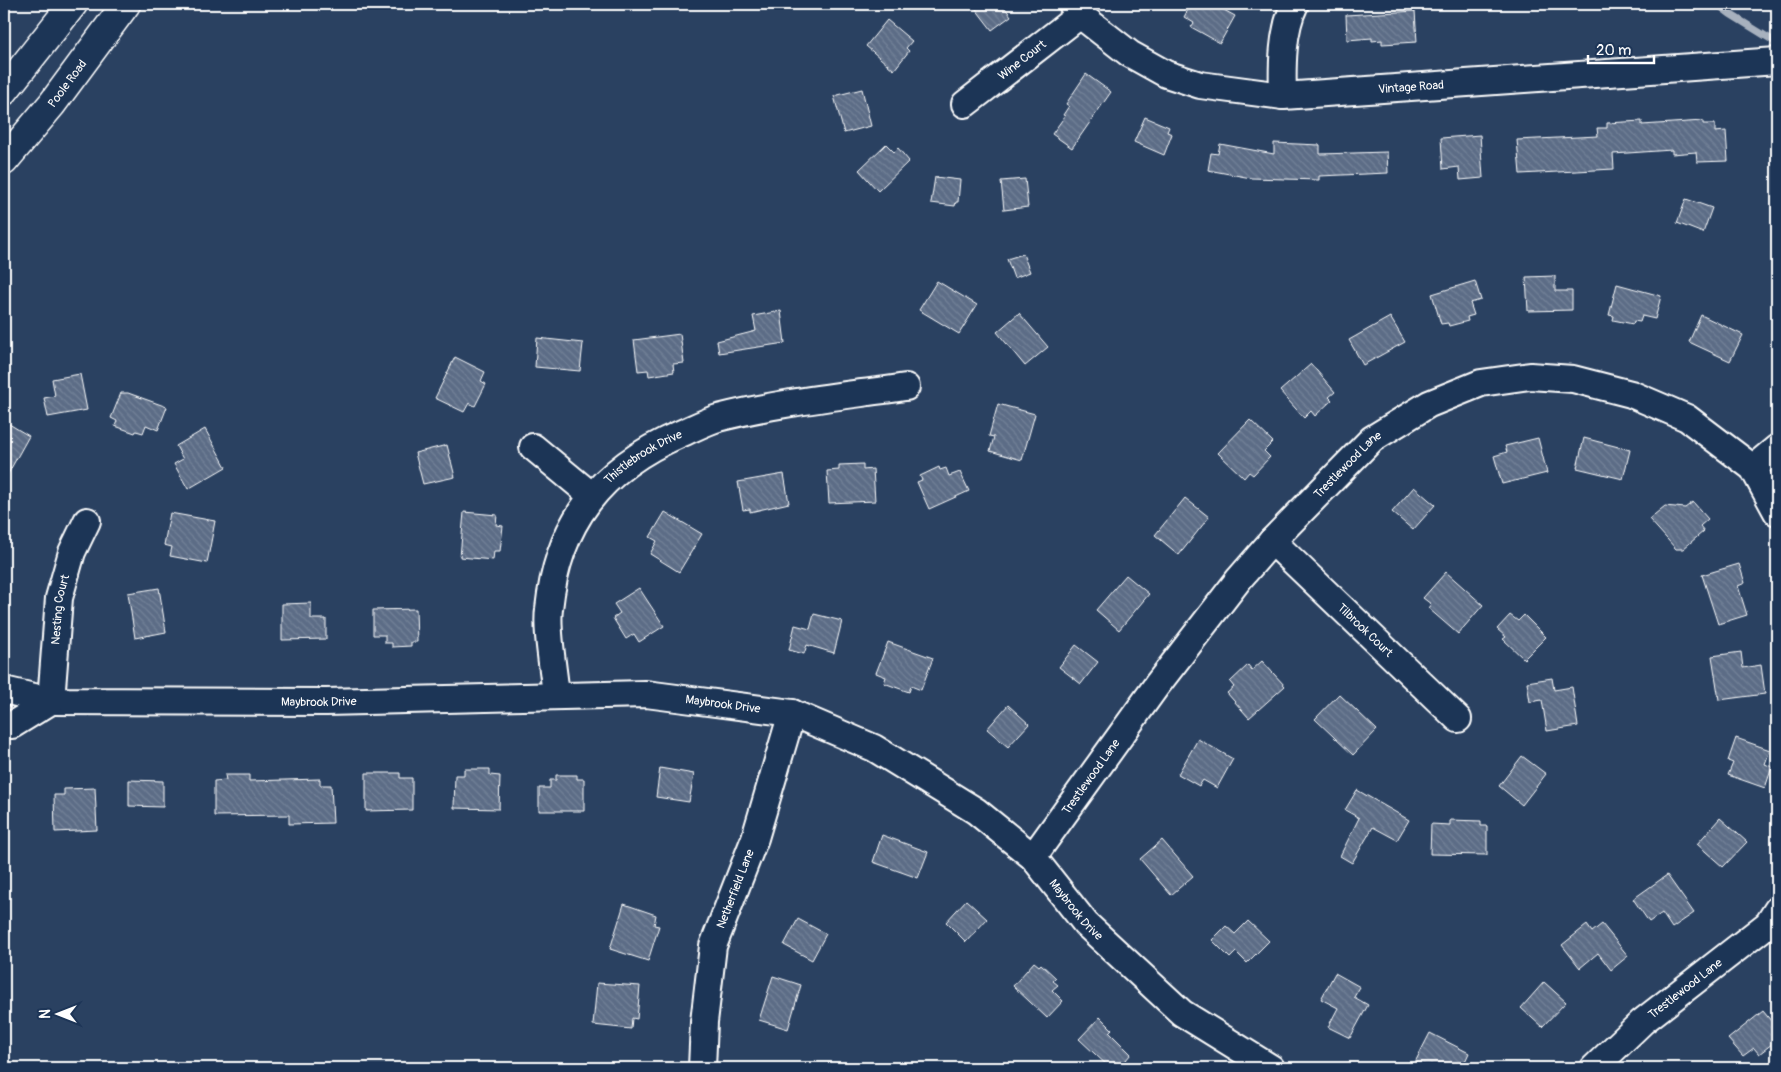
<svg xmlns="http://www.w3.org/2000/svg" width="1781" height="1072" font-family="Pangolin,sans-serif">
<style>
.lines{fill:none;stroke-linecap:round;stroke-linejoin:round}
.stream{stroke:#a7b1be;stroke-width:7}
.building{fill:url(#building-back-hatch);stroke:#fff}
.minor-casing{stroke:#fff;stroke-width:30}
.major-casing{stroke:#fff;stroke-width:31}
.minor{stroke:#1d3557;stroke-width:26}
.major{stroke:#1d3557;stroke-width:28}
.labels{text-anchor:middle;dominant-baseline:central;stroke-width:4;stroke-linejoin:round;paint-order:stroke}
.street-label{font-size:12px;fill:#fff;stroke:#1d3557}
</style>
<defs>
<pattern id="building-back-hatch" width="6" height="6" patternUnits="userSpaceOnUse" patternTransform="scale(1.25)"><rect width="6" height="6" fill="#5b6c86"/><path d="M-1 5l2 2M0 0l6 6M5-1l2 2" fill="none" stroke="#748298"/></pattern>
</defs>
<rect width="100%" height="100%" fill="#2a4161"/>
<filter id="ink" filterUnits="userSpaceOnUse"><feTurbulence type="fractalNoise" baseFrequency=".02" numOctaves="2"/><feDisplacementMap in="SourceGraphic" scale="10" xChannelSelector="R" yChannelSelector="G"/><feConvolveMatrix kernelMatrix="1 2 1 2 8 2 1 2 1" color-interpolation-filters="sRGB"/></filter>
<g filter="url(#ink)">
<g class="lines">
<polyline class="stream" points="1717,4 1730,14 1777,43"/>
</g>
<g class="building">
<polygon points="972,4 1002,4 1011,16 992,30"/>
<polygon points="1191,4 1213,4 1235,16 1220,43 1191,27 1194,23 1184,17"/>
<polygon points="1415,11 1417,42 1382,44 1382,40 1372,41 1372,38 1347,40 1346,15"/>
<polygon points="887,20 912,41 906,48 909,51 894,70 866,46"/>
<polygon points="1086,74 1111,92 1072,148 1052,134 1065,116 1063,115 1069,106 1066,104"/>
<polygon points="862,89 871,126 844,133 834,96"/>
<polygon points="1145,117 1169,127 1167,132 1172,134 1164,155 1134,142"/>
<polygon points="1642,121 1642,125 1703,121 1703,124 1715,124 1715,132 1726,131 1728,161 1697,162 1696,152 1672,154 1672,150 1613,154 1614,169 1520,174 1517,140 1598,136 1597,128 1607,128 1607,123"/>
<polygon points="1480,135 1483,178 1460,180 1459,167 1443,169 1441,138"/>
<polygon points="1274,143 1320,145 1320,154 1387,152 1388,173 1319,176 1319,180 1251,178 1208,170 1211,153 1218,154 1220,144 1274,154"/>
<polygon points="886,144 894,152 898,148 909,161 878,191 859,170"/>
<polygon points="935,177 960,180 958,202 956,202 955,206 931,203"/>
<polygon points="1025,179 1028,207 1004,210 1001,181"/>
<polygon points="1686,199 1712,208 1703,233 1677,223"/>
<polygon points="1023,254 1030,272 1014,278 1007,259"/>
<polygon points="1555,276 1555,291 1572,291 1572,310 1528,311 1526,277"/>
<polygon points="937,281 977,305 959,334 919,310"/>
<polygon points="1475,281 1481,300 1470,303 1474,315 1467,317 1468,321 1449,326 1448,323 1441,324 1432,294"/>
<polygon points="1617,284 1661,296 1655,319 1642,316 1640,322 1634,321 1633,324 1613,320 1614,316 1609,315"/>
<polygon points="781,311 785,343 719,353 717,341 756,331 753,316"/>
<polygon points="1019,313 1048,347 1025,366 997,332"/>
<polygon points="1701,315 1743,335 1730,361 1689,342"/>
<polygon points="1390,317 1405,342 1363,365 1349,340"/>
<polygon points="680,334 684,363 673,364 674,372 649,376 648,370 638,371 634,340"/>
<polygon points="537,338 583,343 580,371 535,367"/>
<polygon points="455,357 485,372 481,381 486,384 475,406 469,403 464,412 435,398"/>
<polygon points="1311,364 1335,392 1329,397 1332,400 1315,416 1311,411 1304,418 1280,391"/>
<polygon points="80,374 87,410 48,417 44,398 55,396 52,379"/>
<polygon points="121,393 128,393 167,407 158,430 146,425 143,433 136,431 135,433 115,426 117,421 111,418"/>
<polygon points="998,404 1035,414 1022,460 990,451 994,437 989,436"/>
<polygon points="1250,420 1273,442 1264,451 1270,457 1253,475 1249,472 1244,478 1218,453"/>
<polygon points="4,421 29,436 4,481"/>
<polygon points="205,429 226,467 188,489 174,464 183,459 176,446"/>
<polygon points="1538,438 1547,473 1502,484 1494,456 1507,452 1505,446"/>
<polygon points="1584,438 1630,450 1623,479 1577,468"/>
<polygon points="447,445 455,477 423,484 415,453"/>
<polygon points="863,464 863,470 873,469 875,501 829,503 827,471 839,470 839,465"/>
<polygon points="939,467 940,470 946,468 949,476 960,472 969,491 929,509 917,482 922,480 920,476"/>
<polygon points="784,474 789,503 750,512 750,509 743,510 738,482"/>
<polygon points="1414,487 1435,505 1413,530 1392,512"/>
<polygon points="1185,498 1209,517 1179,555 1155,535"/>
<polygon points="1693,502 1708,519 1700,526 1704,531 1683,549 1676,549 1649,519 1665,506 1685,508"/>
<polygon points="464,512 497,515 496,525 503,526 500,551 494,551 493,560 460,557"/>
<polygon points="665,512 702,534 679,572 650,554 657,541 650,537"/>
<polygon points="170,513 215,521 207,563 170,556 172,547 164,545"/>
<polygon points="1739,564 1745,583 1738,586 1747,615 1718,624 1702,575"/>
<polygon points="1446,572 1483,605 1458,634 1428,608 1431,604 1423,598"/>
<polygon points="1126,575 1149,594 1119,630 1096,610"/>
<polygon points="159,588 166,632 135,638 128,593"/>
<polygon points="639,588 664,626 639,642 634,634 626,639 613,618 620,613 614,604"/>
<polygon points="311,603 311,619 326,619 326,639 282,640 282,604"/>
<polygon points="416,609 417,642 411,642 411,646 392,647 392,643 385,643 385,635 373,635 373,610"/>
<polygon points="814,614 842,621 834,653 807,645 804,654 789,650 795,625 810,629"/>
<polygon points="1510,615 1518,621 1524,615 1546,637 1524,659 1503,639 1506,637 1497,629"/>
<polygon points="888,642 933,658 921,690 911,686 909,692 884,683 886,677 876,673"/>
<polygon points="1076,645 1098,662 1081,684 1059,667"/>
<polygon points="1741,652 1743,668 1761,665 1765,694 1719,700 1712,656"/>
<polygon points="1262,661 1285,686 1249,718 1227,693 1234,687 1230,682 1248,665 1252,670"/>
<polygon points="1552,678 1554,690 1572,687 1578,726 1547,731 1542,700 1530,702 1527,682"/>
<polygon points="1339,694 1377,730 1353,755 1315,719"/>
<polygon points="1008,705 1029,724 1008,747 987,729"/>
<polygon points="1736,738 1770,750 1765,764 1772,767 1765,788 1728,775 1733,763 1728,761"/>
<polygon points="1198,739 1233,759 1217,788 1203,780 1199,786 1178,774"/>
<polygon points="1522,756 1546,774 1522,805 1499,786"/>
<polygon points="660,768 694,774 689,802 656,797"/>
<polygon points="464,769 490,769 490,775 500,776 499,809 454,808 455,775 464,775"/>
<polygon points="366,773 400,773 400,778 412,778 412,810 366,811"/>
<polygon points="225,775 249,775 249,781 320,779 320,785 331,785 333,823 289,824 289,815 214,816 214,781 226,780"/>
<polygon points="556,775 577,775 577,779 584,779 584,811 539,811 539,788 550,788 550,780 556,780"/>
<polygon points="129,780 163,781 163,807 129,806"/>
<polygon points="95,788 97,830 55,832 54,795 64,795 64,789"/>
<polygon points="1357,790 1409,820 1397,840 1373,827 1352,863 1340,856 1359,818 1345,810"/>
<polygon points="1720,818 1747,842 1723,867 1697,844"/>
<polygon points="1450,820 1481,821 1481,826 1487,826 1487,855 1430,854 1431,824 1450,825"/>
<polygon points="882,835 928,852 918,878 873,862"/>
<polygon points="1162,840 1193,876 1171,895 1140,859"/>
<polygon points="1667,875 1694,913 1672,928 1662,913 1649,922 1633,899"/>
<polygon points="966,900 987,919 966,942 946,922"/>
<polygon points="624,904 656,915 654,925 659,926 648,961 610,949"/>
<polygon points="798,919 826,934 812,960 784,945"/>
<polygon points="1248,921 1269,941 1247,963 1236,952 1230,958 1212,940 1226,926 1235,934"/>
<polygon points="1602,924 1628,956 1611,970 1598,953 1580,968 1562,945 1587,925 1592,932"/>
<polygon points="1034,962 1039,966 1041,964 1056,978 1053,981 1058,985 1052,990 1063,1001 1047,1018 1013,986"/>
<polygon points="1335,973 1360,987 1354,997 1368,1005 1350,1038 1328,1027 1338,1008 1321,999"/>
<polygon points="773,976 801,985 788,1029 759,1020"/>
<polygon points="1544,982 1566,1002 1542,1027 1521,1008"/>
<polygon points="597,983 640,986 637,1019 632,1018 631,1029 593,1025"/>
<polygon points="1763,1011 1777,1028 1777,1040 1759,1054 1754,1048 1743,1056 1728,1039"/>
<polygon points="1100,1017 1112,1029 1109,1032 1131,1054 1119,1068 1110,1068 1079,1039"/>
<polygon points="1430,1033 1469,1053 1462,1068 1412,1068"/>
</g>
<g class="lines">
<defs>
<g id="minor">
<path id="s1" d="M 1072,4 L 1080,15 L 1130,54 L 1166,74 L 1200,85 L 1283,96 L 1777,61"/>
<path d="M 1283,96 C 1282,67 1282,30 1295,4"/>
<path id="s2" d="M 965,104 L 1080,15"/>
<polyline points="533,447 591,495"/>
<polyline points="1753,468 1777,448"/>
<path id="s3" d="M 1272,541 L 1458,719"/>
<path id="s4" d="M 4,690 L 51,701 L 326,702 L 646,694 L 792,713 L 874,748 L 976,811 L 1033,857 L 1086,924 L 1182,1013 L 1271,1068"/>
<path id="s5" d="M 556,696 C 554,672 546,631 549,609 C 558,522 601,468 680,434 C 692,429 705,422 718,418 C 779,402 844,396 906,387"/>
<path id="s6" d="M 51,701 L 59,598 L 72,552 L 87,521"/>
<polyline points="4,725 12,725 51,701"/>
<path id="s7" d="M 1033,857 L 1157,685 L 1239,579 L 1272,541 L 1372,439 L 1429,404 L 1481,383 L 1530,376 L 1573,379 L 1631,394 L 1687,418 L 1753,468 L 1777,512"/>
<path id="s8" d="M 702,1068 L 704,1022 L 713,946 L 755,838 L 792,713"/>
<path id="s9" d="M 1594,1068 L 1642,1022 L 1768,924 L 1777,910"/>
</g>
<g id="major">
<polyline points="4,91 73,4"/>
<path id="s10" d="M 4,161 L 52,104 L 126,4"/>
</g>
</defs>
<use href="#minor" class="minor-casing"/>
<use href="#major" class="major-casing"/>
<use href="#minor" class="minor"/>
<use href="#major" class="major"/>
</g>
</g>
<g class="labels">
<g class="street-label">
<text stroke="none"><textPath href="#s2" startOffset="72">Wine Court</textPath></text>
<text stroke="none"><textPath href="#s10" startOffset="100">Poole Road</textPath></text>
<text stroke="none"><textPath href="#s1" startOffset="366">Vintage Road</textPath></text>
<text stroke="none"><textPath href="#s5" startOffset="275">Thistlebrook Drive</textPath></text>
<text stroke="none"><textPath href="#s7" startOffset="504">Trestlewood Lane</textPath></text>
<text stroke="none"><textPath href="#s6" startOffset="92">Nesting Court</textPath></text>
<text stroke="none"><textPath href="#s3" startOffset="129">Tilbrook Court</textPath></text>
<text stroke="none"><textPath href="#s4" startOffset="316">Maybrook Drive</textPath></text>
<text stroke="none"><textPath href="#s4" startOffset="721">Maybrook Drive</textPath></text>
<text stroke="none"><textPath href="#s7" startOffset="99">Trestlewood Lane</textPath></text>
<text stroke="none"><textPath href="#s8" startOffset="184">Netherfield Lane</textPath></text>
<text stroke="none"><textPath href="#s4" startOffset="1141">Maybrook Drive</textPath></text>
<text stroke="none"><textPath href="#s9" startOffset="121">Trestlewood Lane</textPath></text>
</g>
</g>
<rect width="1781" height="1072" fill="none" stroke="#1d3557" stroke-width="20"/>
<rect x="10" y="10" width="1761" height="1052" fill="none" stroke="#fff" stroke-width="2" filter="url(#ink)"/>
<g transform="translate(58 1014) rotate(270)" stroke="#1d3557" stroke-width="4" paint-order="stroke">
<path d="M0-4L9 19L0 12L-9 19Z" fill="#ffffff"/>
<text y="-8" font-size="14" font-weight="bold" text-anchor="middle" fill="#ffffff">N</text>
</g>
<path d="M1588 55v8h66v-8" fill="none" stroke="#ffffff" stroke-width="2.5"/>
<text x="1596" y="55" font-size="15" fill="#ffffff" stroke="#1d3557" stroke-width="4" paint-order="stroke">20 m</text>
</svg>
